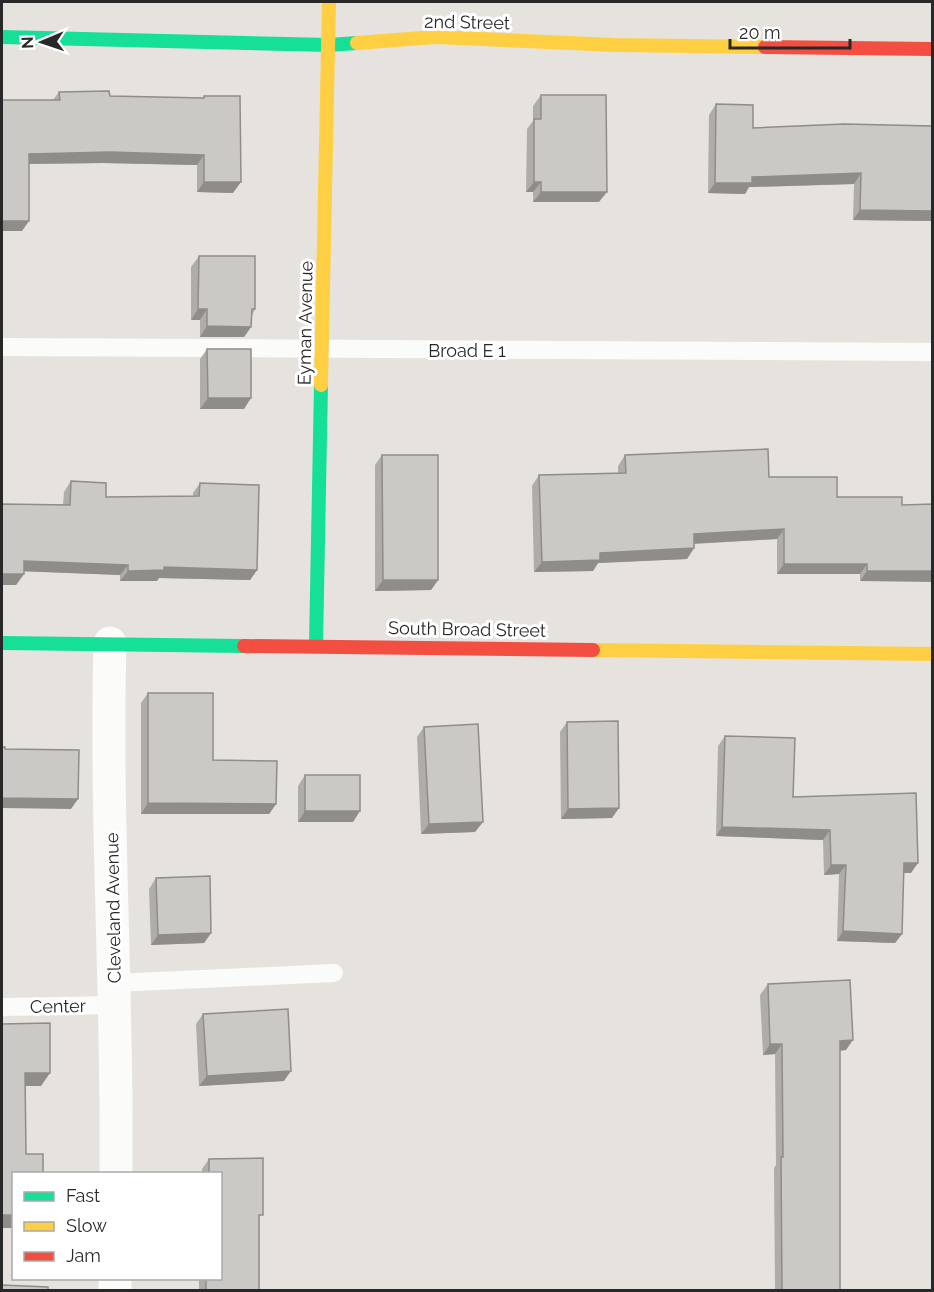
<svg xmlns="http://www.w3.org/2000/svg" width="934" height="1292" font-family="Raleway,sans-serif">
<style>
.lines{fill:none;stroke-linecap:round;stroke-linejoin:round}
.lane{stroke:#fbfbfa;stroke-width:18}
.street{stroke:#fbfbfa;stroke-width:33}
.fast{stroke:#16e098;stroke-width:14}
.slow{stroke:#ffcf43;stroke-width:14}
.jam{stroke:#f24e42;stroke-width:14}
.wall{fill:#afada9}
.shaded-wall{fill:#8e8d8a}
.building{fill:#cbc9c5;stroke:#8e8d8a;stroke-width:1.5}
.labels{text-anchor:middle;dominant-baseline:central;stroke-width:6;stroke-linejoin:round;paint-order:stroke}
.street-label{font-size:18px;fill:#282828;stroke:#fff}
</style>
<rect width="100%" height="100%" fill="#e6e3de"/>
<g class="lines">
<g class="lane">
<polyline points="2,347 932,352"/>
<polyline points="115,983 334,973"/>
<polyline points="2,1007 115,1005"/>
</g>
<g class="street">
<path d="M 110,643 C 105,820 118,997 116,1174"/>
<polyline points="115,1290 115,1278"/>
</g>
<g class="fast">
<polyline points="2,37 329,45 357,43"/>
<polyline points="2,643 244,646"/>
<polyline points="316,645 321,385"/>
</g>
<g class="slow">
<polyline points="357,43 435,37 614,45 765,47"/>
<polyline points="321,385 329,2"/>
<polyline points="593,650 932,654"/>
</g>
<g class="jam">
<polyline points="765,47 932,49"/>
<polyline points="244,646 593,650"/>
</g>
</g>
<g class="wall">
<polygon points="59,92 110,96 203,98 204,96 233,193 197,192 197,165 103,163 29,164 22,231 2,231 53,100"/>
<polygon points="541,95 599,202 533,202 533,192 526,192 527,129 533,121 533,106"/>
<polygon points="716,104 753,128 933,126 933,221 853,220 854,184 749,187 745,194 708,193 709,115"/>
<polygon points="199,256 255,309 252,315 251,327 244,337 200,337 200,320 191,320 191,267"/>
<polygon points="207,349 244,409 200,409 200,359"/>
<polygon points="382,455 438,580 431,590 375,591 375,465"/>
<polygon points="625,455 769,477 837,497 902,505 933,504 860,581 860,574 777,574 777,539 694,544 694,548 687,559 598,563 593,571 534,572 532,486 539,475 618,473 618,466"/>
<polygon points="71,481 106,497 193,496 193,493 200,483 257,570 250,580 159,578 157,581 120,581 120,575 24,571 24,574 16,585 2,585 63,505 64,492"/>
<polygon points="148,693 213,760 276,804 269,814 141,814 141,703"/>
<polygon points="567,722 612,818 561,819 560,732"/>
<polygon points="424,727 475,832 421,834 417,737"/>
<polygon points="725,736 793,797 911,873 904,873 902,934 895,943 837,941 839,874 824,875 823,840 716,836 718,746"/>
<polygon points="305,775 353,822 298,822 298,786"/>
<polygon points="156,878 211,933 204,943 151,945 149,889"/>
<polygon points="768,984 846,1050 840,1051 840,1290 775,1290 774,1168 776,1165 775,1054 763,1055 760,995"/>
<polygon points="203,1014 284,1081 199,1086 196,1024"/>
<polygon points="209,1159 259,1219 259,1290 199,1290 199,1278 220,1278 220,1173 202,1173 202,1169"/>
</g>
<g class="shaded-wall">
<polygon points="110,152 204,155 197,165 103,163 22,164 29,154"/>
<polygon points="861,173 854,184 749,187 745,194 708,193 715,183 752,177"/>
<polygon points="204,182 241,182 233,193 197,192"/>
<polygon points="534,182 541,182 533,192 526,192"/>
<polygon points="541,192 607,192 599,202 533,202"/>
<polygon points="860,210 933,211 933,221 853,220"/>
<polygon points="2,221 29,221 22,231 2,231"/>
<polygon points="198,309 207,309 200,320 191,320"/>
<polygon points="207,326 251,327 244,337 200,337"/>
<polygon points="208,398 251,398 244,409 200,409"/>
<polygon points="784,529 777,539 686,544 694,534"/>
<polygon points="694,548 687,559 598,563 593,571 534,572 542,562 600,553"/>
<polygon points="24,561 128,565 120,575 16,571"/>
<polygon points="784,564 867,564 860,574 777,574"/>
<polygon points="164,567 257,570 250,580 159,578 157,581 120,581 128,571"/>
<polygon points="867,571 933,571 933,582 860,581"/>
<polygon points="2,574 24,574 16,585 2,585"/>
<polygon points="383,580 438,580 431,590 375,591"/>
<polygon points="2,798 78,799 71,809 2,808"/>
<polygon points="148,803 276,804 269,814 141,814"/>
<polygon points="619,808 612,818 561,819 568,809"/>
<polygon points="305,811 360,811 353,822 298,822"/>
<polygon points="483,822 475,832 421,834 429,824"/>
<polygon points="722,827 830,830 823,840 716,836"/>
<polygon points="904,863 918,863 911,873 897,873"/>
<polygon points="831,865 846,865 839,874 824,875"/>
<polygon points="843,931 902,934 895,943 837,941"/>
<polygon points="211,933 204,943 151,945 158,935"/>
<polygon points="853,1040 846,1050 832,1051 840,1041"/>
<polygon points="770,1044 782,1044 775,1054 763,1055"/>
<polygon points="291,1071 284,1081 199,1086 207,1076"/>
<polygon points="25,1073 50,1073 41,1086 16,1086"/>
<rect x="2" y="1215" width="12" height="13"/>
</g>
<g class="building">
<polygon points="109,91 110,96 204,98 204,96 240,96 241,182 204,182 204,155 110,152 29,154 29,221 2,221 2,100 60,100 59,92"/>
<polygon points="541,95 606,95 607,192 541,192 541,182 534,182 534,119 541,119"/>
<polygon points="716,104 753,105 753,128 844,124 933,126 933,211 860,210 861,173 752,177 752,183 715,183"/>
<polygon points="199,256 255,256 255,309 252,309 251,327 207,326 207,309 198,309"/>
<polygon points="207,349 251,349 251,398 208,398"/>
<polygon points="768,449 769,477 837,477 837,497 902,497 902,505 933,504 933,571 867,571 867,564 784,564 784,529 694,534 694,548 600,553 600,560 542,562 539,475 626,473 625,455"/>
<polygon points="382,455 438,455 438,580 383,580"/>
<polygon points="71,481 106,483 106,497 199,496 200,483 259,485 257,570 164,567 164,570 128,571 128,565 24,561 24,574 2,574 2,504 70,505"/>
<polygon points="148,693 213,693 213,760 277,761 276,804 148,803"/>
<polygon points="618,721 619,808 568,809 567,722"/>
<polygon points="478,724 483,822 429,824 424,727"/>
<polygon points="725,736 795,738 793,797 916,793 918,863 904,863 902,934 843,931 846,865 831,865 830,830 722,827"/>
<polygon points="2,747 5,747 5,749 79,750 78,799 2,798"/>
<rect x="305" y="775" width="55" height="36"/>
<polygon points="210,876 211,933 158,935 156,878"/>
<polygon points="850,980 853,1040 840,1041 840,1290 782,1290 781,1157 783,1157 782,1044 770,1044 768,984"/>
<polygon points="288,1009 291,1071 207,1076 203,1014"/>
<polygon points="50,1023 50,1073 25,1073 26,1154 43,1154 43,1173 14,1173 14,1215 2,1215 2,1024"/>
<polygon points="263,1158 263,1215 259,1215 259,1290 206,1290 206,1278 220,1278 220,1173 209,1173 209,1159"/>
<polygon points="2,1285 48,1287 48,1290 2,1290"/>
</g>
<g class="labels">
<g class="street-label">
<text transform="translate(467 22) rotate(1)">2nd Street</text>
<text transform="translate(305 323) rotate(-89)">Eyman Avenue</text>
<text x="467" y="350">Broad E 1</text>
<text transform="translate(467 629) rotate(1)">South Broad Street</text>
<text transform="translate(113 908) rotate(-91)">Cleveland Avenue</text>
<text transform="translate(58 1006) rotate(-1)">Center</text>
</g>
</g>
<rect width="934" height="1292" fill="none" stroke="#282828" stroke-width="6"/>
<rect x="12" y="1172" width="210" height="108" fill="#ffffff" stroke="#a9a9a9" stroke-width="1.5"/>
<rect x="24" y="1192" width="30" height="9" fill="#16e098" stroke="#a9a9a9" stroke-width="1.5"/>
<text x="66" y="1202" font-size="18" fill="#282828">Fast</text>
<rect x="24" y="1222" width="30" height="9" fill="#ffcf43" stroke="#a9a9a9" stroke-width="1.5"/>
<text x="66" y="1232" font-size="18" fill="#282828">Slow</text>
<rect x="24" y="1252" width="30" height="9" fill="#f24e42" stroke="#a9a9a9" stroke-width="1.5"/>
<text x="66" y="1262" font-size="18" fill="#282828">Jam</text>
<g transform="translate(42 42) rotate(268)" stroke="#ffffff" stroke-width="4.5" paint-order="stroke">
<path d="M0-4.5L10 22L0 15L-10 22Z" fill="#282828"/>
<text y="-9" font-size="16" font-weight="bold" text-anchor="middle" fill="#282828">N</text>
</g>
<path d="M730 39v9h120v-9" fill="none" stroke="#282828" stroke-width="3"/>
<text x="739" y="39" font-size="18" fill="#282828" stroke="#ffffff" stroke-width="4.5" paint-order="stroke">20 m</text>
</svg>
